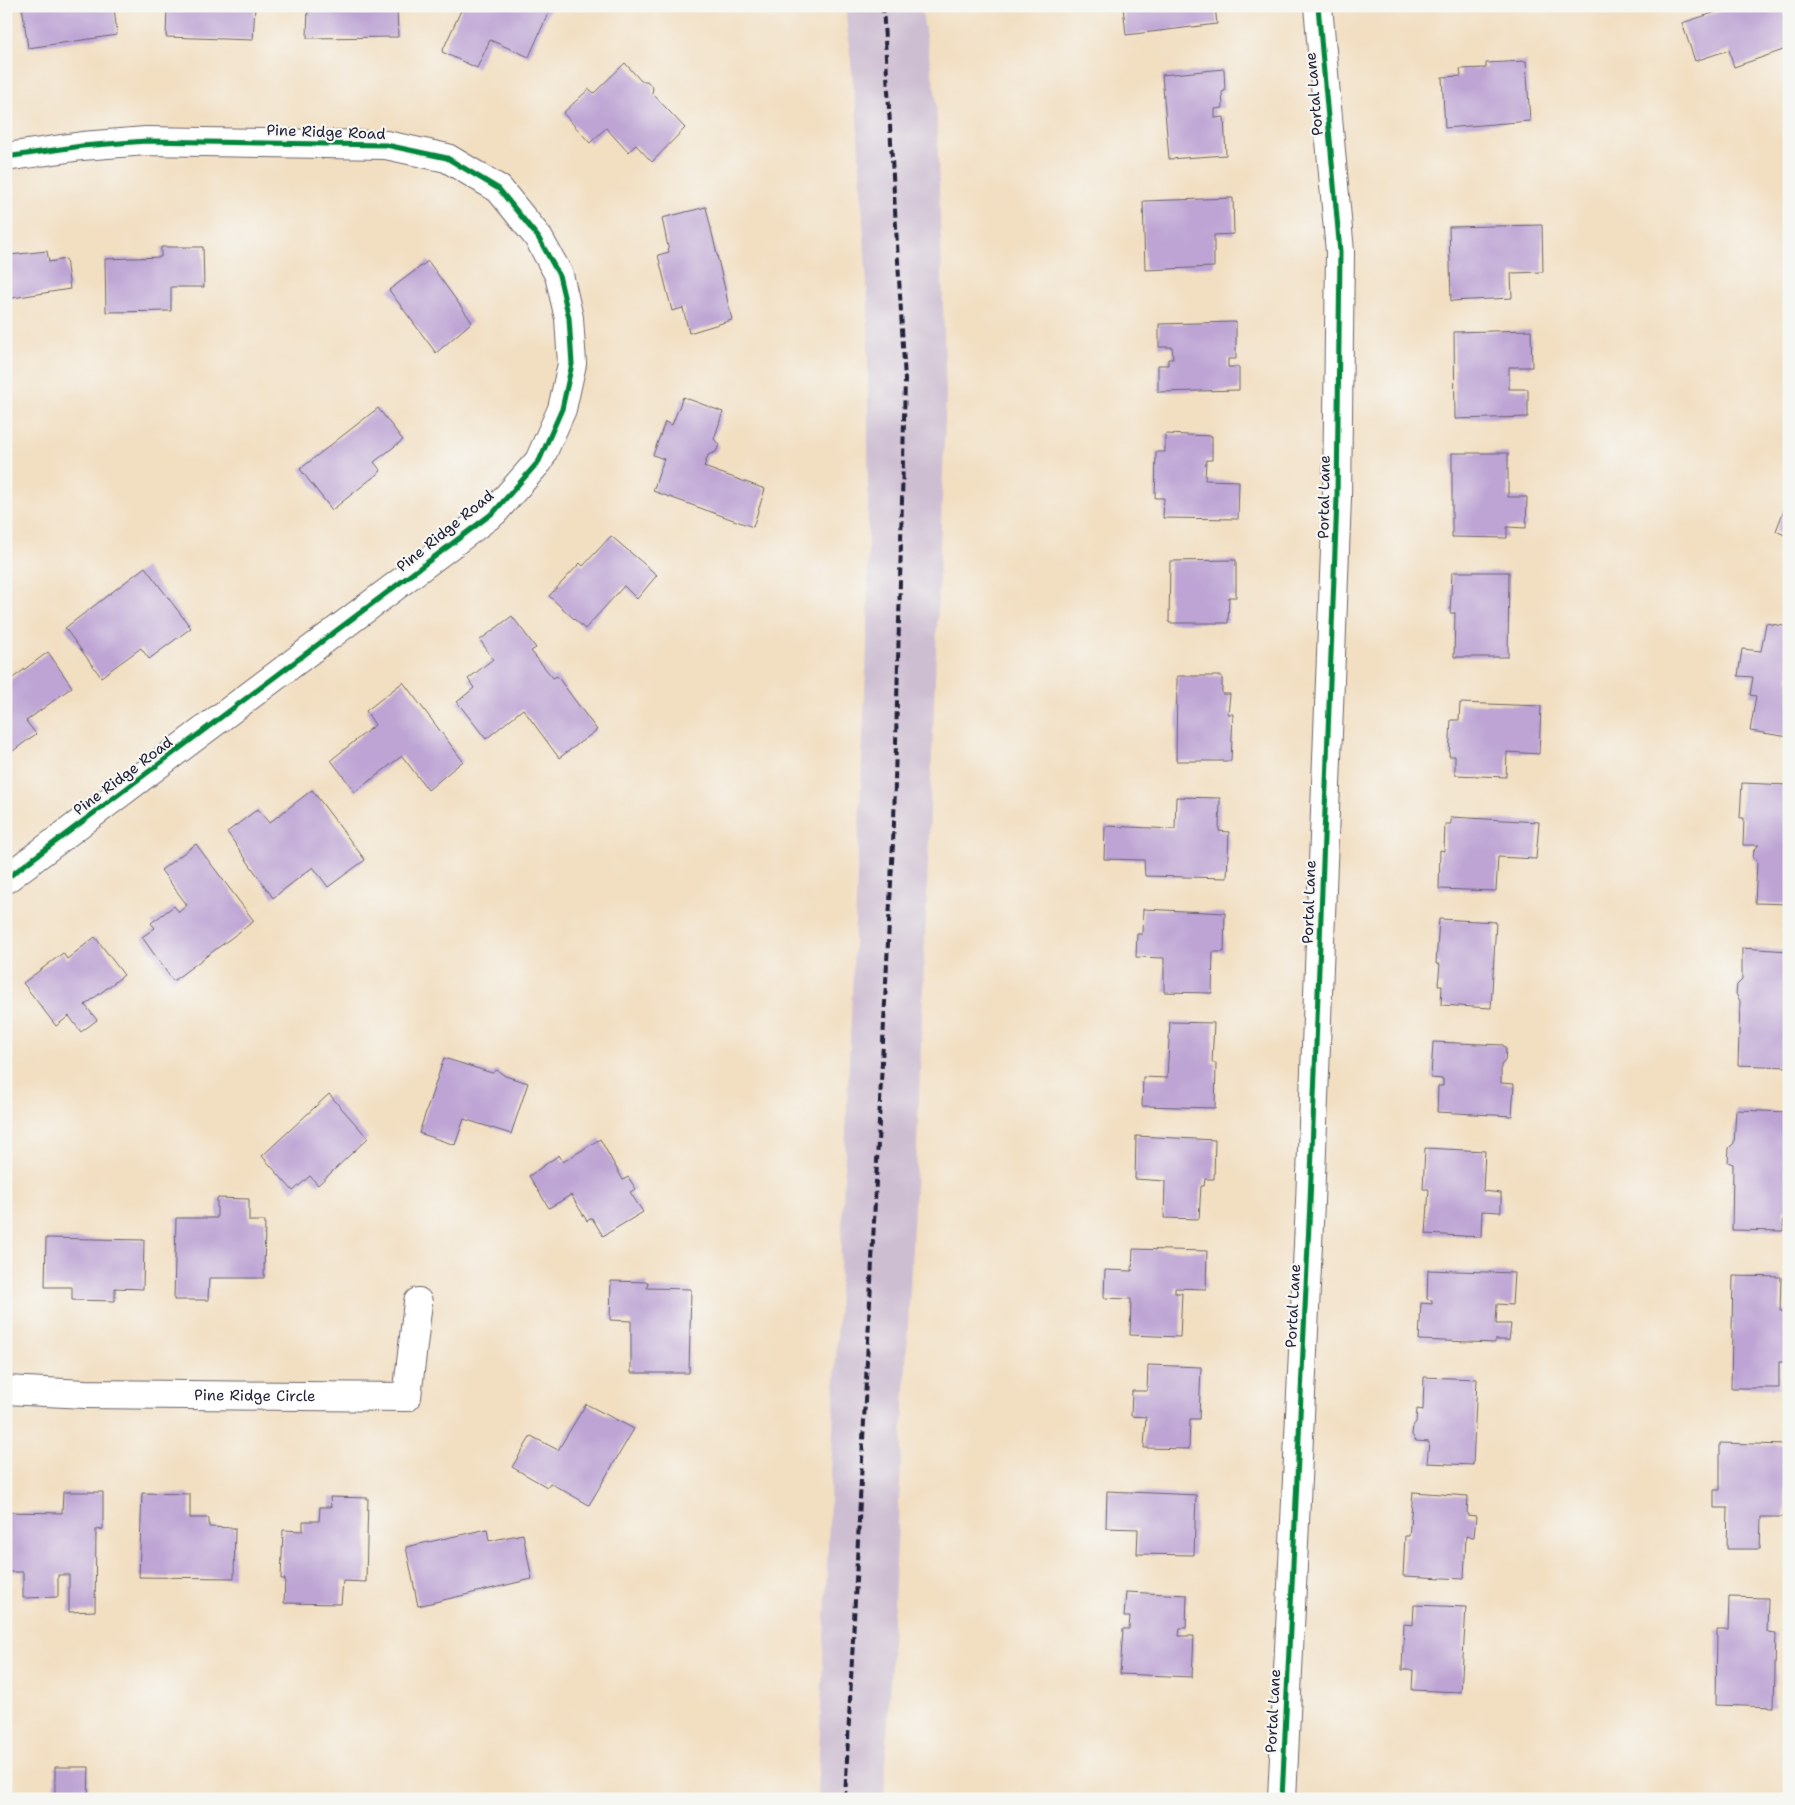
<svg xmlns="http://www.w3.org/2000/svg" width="1795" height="1805" font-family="'Shantell Sans',sans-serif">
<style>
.industrial{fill:#cdbed2}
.building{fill:#bda4d4}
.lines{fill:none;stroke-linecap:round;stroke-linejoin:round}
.minor-casing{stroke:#6b646a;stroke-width:30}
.tertiary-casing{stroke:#6b646a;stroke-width:30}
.minor{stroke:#fff;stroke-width:28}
.tertiary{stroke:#fff;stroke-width:28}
.rail{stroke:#22223b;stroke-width:4;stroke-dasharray:8 4;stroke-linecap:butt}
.cycleway-casing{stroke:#f6f6f2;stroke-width:8}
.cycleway{stroke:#00873e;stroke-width:5}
.labels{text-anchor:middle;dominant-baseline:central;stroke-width:4.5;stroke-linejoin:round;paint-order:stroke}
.street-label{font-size:15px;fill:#22223b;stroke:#f6f6f2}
</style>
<rect width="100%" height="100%" fill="#f6f6f2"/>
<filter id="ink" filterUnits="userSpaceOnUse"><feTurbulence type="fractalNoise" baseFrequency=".02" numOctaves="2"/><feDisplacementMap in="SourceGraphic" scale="10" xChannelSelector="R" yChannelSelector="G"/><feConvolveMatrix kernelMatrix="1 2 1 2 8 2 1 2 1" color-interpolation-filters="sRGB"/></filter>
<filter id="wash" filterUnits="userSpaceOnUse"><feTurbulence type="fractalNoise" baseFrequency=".0096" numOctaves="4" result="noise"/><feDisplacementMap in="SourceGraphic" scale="20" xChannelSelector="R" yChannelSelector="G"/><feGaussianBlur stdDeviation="1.12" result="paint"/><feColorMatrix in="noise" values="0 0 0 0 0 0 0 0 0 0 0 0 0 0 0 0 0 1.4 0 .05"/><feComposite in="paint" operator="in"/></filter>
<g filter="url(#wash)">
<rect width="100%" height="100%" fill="#f2dfc2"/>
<polygon class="industrial" points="845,6 921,6 936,98 946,393 917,1149 884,1799 817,1799 868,624 868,302 857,119"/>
<g id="blocks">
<g class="building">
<polygon points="22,6 114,6 117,35 28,48"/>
<polygon points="167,6 255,6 253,40 166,37"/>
<polygon points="308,6 397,6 398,37 307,38"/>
<polygon points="463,6 545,6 550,9 529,57 490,40 477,68 442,52"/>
<polygon points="1123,6 1215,6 1217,24 1126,35"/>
<polygon points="1735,6 1789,6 1789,48 1734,67 1729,50 1695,61 1682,23"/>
<polygon points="1526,61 1530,121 1445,128 1442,77 1461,76 1460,69 1486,68 1486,63"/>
<polygon points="625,63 641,81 647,81 653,88 652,93 685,128 652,162 636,145 628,152 606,128 590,143 563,113 589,89 594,93"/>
<polygon points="1224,69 1225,91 1222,92 1223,108 1215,109 1215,118 1224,117 1226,155 1169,159 1162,75"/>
<polygon points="1233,198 1234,234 1214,235 1214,267 1145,270 1143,201"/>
<polygon points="706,207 732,320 689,333 683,308 672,311 658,255 669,252 662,218"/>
<polygon points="1542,225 1543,272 1511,273 1512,298 1451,301 1449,227"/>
<polygon points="161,247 203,247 204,287 171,287 171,311 106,312 105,259 161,257"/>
<polygon points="47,251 49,262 66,259 70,289 6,299 6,260 10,260 10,255"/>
<polygon points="428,261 472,322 436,353 389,290"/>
<polygon points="1236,322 1236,359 1228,359 1228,367 1239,367 1239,390 1158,392 1158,365 1168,365 1168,359 1173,359 1172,347 1159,347 1159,324"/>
<polygon points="1531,330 1532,367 1509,367 1509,389 1528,389 1528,417 1455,419 1454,332"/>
<polygon points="683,397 723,412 714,439 719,445 716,452 708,455 704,467 765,489 753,527 653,491 664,459 653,455 665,422 672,425"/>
<polygon points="378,408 403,440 374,462 381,471 332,510 300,469"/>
<polygon points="1165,434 1212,436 1212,460 1206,460 1205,480 1239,481 1238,519 1163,518 1164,498 1155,498 1156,452 1165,452"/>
<polygon points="1452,453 1508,453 1508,497 1527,497 1526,528 1507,527 1507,538 1452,537"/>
<polygon points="1785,507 1789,509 1789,537 1776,531"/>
<polygon points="611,536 657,575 637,599 624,586 585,629 549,596 580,563 583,566"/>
<polygon points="1236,560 1236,597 1229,597 1228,623 1169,623 1170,561"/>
<polygon points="145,567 191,628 149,659 141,648 101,677 65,628"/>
<polygon points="1452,572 1509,572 1508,657 1454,657 1455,613 1450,613"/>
<polygon points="512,616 536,648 531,651 553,678 557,676 597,730 559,758 523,709 486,739 457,702 474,688 468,679 493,659 480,640"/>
<polygon points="1766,623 1789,627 1789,737 1750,731 1756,696 1750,695 1753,677 1738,676 1742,649 1761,651"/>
<polygon points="48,652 72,687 26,721 36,734 6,756 6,683"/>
<polygon points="1177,676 1222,676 1222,694 1230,694 1228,714 1233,714 1231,761 1176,761"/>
<polygon points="403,682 463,761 428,790 402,756 355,792 331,760 375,725 366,711"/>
<polygon points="1460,703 1541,706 1539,754 1507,752 1506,777 1455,775 1455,756 1449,756 1451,720 1459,720"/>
<polygon points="1742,783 1789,785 1789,904 1755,903 1757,862 1753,858 1754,850 1759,845 1743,845 1744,818 1740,818"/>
<polygon points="312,790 365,860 328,887 313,867 273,898 227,832 258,809 269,823"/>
<polygon points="1176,797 1220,798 1219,831 1229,832 1227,878 1145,876 1144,860 1104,859 1105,826 1175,829"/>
<polygon points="1451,817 1539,822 1536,859 1498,857 1496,891 1439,889 1440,850 1444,851 1445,824 1451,824"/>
<polygon points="196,844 254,921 173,981 142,937 155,928 151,923 174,906 179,912 187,905 161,870"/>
<polygon points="1143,909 1225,913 1224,952 1213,952 1212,993 1164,992 1164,958 1136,957 1137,934 1142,934"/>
<polygon points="1439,919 1496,922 1491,1008 1441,1005 1442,985 1438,985 1440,964 1436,964"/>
<polygon points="95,937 124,975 85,1005 97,1020 81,1032 69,1016 56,1026 23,983 63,953 67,959"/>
<polygon points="1742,948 1789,951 1789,1067 1738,1065 1740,1001 1736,994 1737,985 1742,980"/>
<polygon points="1170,1022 1214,1023 1212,1063 1216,1063 1215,1108 1142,1106 1143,1077 1167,1078"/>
<polygon points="1433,1042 1503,1045 1506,1049 1505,1061 1501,1065 1501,1083 1514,1084 1512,1116 1437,1112 1438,1086 1443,1086 1443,1079 1431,1078"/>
<polygon points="444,1058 492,1073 497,1070 505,1076 528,1083 511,1134 464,1119 455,1145 419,1133"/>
<polygon points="329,1094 368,1138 318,1185 310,1176 293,1191 262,1156"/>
<polygon points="1736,1110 1789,1112 1786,1171 1789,1171 1789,1209 1784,1209 1783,1231 1732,1230 1733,1164 1728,1162 1729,1148 1734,1143"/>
<polygon points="1136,1136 1215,1140 1214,1179 1205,1179 1204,1186 1201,1186 1199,1219 1164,1218 1165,1181 1135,1179"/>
<polygon points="600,1139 623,1180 628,1177 636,1189 630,1192 643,1212 603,1236 592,1218 587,1221 571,1195 549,1208 529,1176 559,1155 563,1162"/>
<polygon points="1425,1148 1485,1151 1483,1191 1501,1193 1501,1212 1482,1211 1481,1237 1426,1234 1429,1189 1423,1189"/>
<polygon points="217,1198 249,1199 249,1221 265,1221 264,1278 209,1278 208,1300 174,1300 176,1218 217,1218"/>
<polygon points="46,1238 144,1240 143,1289 115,1288 115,1301 72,1300 72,1287 45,1287"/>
<polygon points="1133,1249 1207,1251 1206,1289 1175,1288 1175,1293 1182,1293 1180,1337 1130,1335 1131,1299 1104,1298 1105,1270 1132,1271"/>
<polygon points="1428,1270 1514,1273 1512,1305 1497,1304 1496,1324 1511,1324 1509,1340 1495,1340 1495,1343 1419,1340 1421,1303 1432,1304 1432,1300 1427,1299"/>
<polygon points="1733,1276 1781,1277 1780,1311 1789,1311 1789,1362 1779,1362 1779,1388 1731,1388"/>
<polygon points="611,1281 648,1282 647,1288 691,1289 689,1373 631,1373 631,1321 610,1320"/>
<polygon points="1148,1365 1201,1367 1199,1419 1190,1419 1189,1449 1144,1448 1146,1417 1131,1416 1132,1391 1147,1391"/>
<polygon points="1424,1377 1477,1379 1473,1465 1427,1463 1429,1442 1416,1441 1412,1435 1413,1426 1416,1422 1417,1409 1423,1410"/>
<polygon points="586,1404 634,1429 589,1505 550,1483 547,1487 512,1467 531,1436 558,1450"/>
<polygon points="1720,1443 1786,1445 1784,1517 1761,1517 1760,1549 1727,1549 1728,1508 1714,1508 1714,1490 1720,1490"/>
<polygon points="1107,1491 1196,1495 1194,1555 1137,1554 1138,1529 1106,1528"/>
<polygon points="63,1492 103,1492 103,1529 96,1530 95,1611 69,1612 69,1575 58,1575 58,1597 23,1598 23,1572 6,1572 6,1512 62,1513"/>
<polygon points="1413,1492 1468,1496 1467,1515 1476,1516 1474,1537 1466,1536 1464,1579 1403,1576 1405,1536 1409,1536"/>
<polygon points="142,1493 190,1494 190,1518 209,1518 209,1527 235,1528 234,1578 139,1577"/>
<polygon points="330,1497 368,1498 366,1582 343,1581 341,1604 284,1603 285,1579 281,1579 283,1530 303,1531 303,1521 319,1521 320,1507 331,1507"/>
<polygon points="487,1529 489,1541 523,1534 532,1579 418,1606 406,1547"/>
<polygon points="1126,1592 1187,1595 1186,1628 1180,1628 1179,1636 1194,1636 1192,1677 1120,1674 1123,1629 1129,1629 1130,1617 1124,1617"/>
<polygon points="1729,1597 1768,1598 1767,1632 1776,1633 1774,1707 1716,1705 1717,1630 1728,1630"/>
<polygon points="1414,1605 1466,1607 1461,1692 1412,1690 1413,1670 1402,1670 1404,1624 1413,1625"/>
<polygon points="55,1767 89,1767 88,1799 55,1799"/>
</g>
</g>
</g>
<g filter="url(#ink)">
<use href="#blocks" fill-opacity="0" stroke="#6b646a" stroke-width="1"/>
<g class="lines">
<defs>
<g id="minor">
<polyline points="6,157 82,146 146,141 386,145 447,158 499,189 538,237 559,275 569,318 572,364 562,409 539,461 494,512 6,879"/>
<path id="s1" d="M 6,1390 L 85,1394 L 407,1397 L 418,1302"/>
</g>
<polyline id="tertiary" points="1282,1799 1310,1202 1337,498 1340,252 1318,6"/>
</defs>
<use href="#minor" class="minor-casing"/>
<use href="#tertiary" class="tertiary-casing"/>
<use href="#minor" class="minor"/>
<use href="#tertiary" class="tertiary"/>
<polyline class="rail" points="845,1799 894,823 905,380 883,6"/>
<defs>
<g id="cycleway">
<polyline points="6,157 82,146 146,141 386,145 447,158 499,189 538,237 559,275 569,318 572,364 562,409 539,461 494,512 6,879"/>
<polyline points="1282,1799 1310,1202 1337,498 1340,252 1318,6"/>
</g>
</defs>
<use href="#cycleway" class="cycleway-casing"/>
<use href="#cycleway" class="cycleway"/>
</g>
</g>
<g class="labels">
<g class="street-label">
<text transform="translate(1314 94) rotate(-95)">Portal Lane</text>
<text transform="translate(326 132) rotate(2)">Pine Ridge Road</text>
<text transform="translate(1324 497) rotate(-89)">Portal Lane</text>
<text transform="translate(445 531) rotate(-39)">Pine Ridge Road</text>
<text transform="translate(123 776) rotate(-37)">Pine Ridge Road</text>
<text transform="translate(1309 902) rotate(-88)">Portal Lane</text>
<text transform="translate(1293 1306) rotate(-87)">Portal Lane</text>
<text stroke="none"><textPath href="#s1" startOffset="249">Pine Ridge Circle</textPath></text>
<text transform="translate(1273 1711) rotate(-87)">Portal Lane</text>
</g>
</g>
<rect width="1795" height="1805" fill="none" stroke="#f6f6f2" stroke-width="25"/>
</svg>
